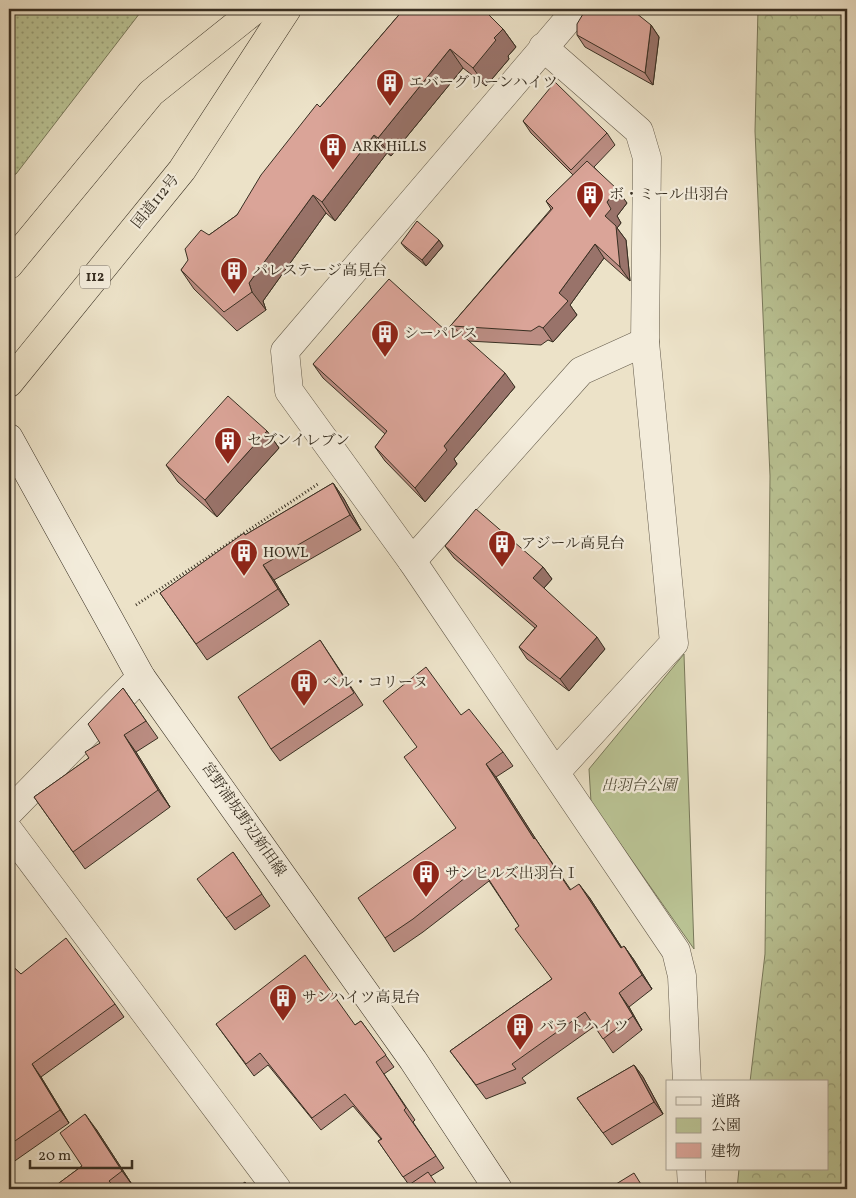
<svg xmlns="http://www.w3.org/2000/svg" width="856" height="1198" font-family="Vollkorn,'Noto Serif JP',serif">
<style>
.grass{fill:url(#grass-dots);stroke:#79795b}
.forest{fill:url(#forest-crowns);stroke:#79795b}
.park{fill:#bac394;stroke:#79795b}
.lines{fill:none;stroke-linecap:round;stroke-linejoin:round}
.minor-casing{stroke:#655c4c;stroke-width:29}
.secondary-casing{stroke:#382f22;stroke-width:29}
.trunk-casing{stroke:#382f22;stroke-width:29}
.path{stroke:#382f22;stroke-width:3;stroke-dasharray:1 2.5;stroke-linecap:butt}
.minor{stroke:#f3ecdb;stroke-width:28}
.secondary{stroke:#f3ecdb;stroke-width:28}
.trunk{stroke:#ece2c8;stroke-width:28}
.wall{fill:#bb8d83;stroke:#382f22}
.shaded-wall{fill:#99736a;stroke:#382f22}
.building{fill:#daa498;stroke:#382f22}
.labels{text-anchor:middle;dominant-baseline:central;stroke-width:4.5;stroke-linejoin:round;paint-order:stroke}
.shield{fill:#f3ecdb;stroke:#70685a;stroke-width:1}
.shield-label{font-size:14px;font-weight:bold;fill:#382f22}
.poi-label{font-size:15px;fill:#382f22;stroke:#f3ecdb;text-anchor:start}
.street-label{font-size:15px;fill:#382f22;stroke:#f3ecdb}
.park-label{font-size:15px;font-style:italic;fill:#524d39;stroke:#f3ecdb}
</style>
<defs>
<pattern id="grass-dots" width="8" height="8" patternUnits="userSpaceOnUse" patternTransform="scale(1.25)"><rect width="8" height="8" fill="#bac394"/><path d="M2 2h.1M6 6h.1" fill="none" stroke="#989f78" stroke-width="1.8" stroke-linecap="round"/></pattern>
<pattern id="forest-crowns" width="20" height="18" patternUnits="userSpaceOnUse" patternTransform="scale(1.25)"><rect width="20" height="18" fill="#bac394"/><path d="M2 6a3 3 0 1 1 6 0M12 15a3 3 0 1 1 6 0" fill="none" stroke="#989f78"/></pattern>
</defs>
<rect width="100%" height="100%" fill="#ece2c8"/>
<filter id="stains"><feTurbulence type="fractalNoise" baseFrequency=".004" numOctaves="4"/><feColorMatrix values="0 0 0 0 .2 0 0 0 0 .09 0 0 0 0 .02 0 0 0 .5 -.17"/></filter>
<radialGradient id="worn" r=".72"><stop offset=".6" stop-color="#630" stop-opacity="0"/><stop offset="1" stop-color="#630" stop-opacity=".3"/></radialGradient>
<polygon class="grass" points="9,9 143,9 16,174 9,176"/>
<polygon class="forest" points="758,9 847,9 847,1189 737,1189 739,1169 827,1169 827,1082 750,1082 765,954 770,476 755,131"/>
<polygon class="park" points="684,654 694,949 591,802 589,769"/>
<g class="lines">
<defs>
<g id="minor">
<polyline points="577,9 285,351 289,391 412,561 676,951 682,976 687,1082"/>
<polyline points="543,47 639,131 647,158 645,342 674,643 556,772"/>
<polyline points="412,561 581,371 645,342"/>
<polyline points="9,812 141,677"/>
<polyline points="9,831 277,1189"/>
<polyline points="691,1169 692,1189"/>
</g>
<polyline id="secondary" points="9,438 141,677 413,1060 498,1189"/>
<g id="trunk">
<polyline points="9,265 151,93 256,9"/>
<polyline points="9,383 182,170 287,9"/>
</g>
</defs>
<use href="#minor" class="minor-casing"/>
<use href="#secondary" class="secondary-casing"/>
<use href="#trunk" class="trunk-casing"/>
<polyline class="path" points="136,605 318,484"/>
<use href="#minor" class="minor"/>
<use href="#secondary" class="secondary"/>
<use href="#trunk" class="trunk"/>
</g>
<g class="wall">
<polygon points="402,9 503,29 516,47 508,56 509,59 486,86 463,68 391,156 387,153 335,221 326,213 263,301 266,310 237,331 194,289 181,270 209,235 237,215 320,107 403,10"/>
<polygon points="651,25 659,37 653,85 585,47 577,35"/>
<polygon points="523,121 607,133 615,145 594,167 627,203 617,216 621,223 617,228 626,240 630,281 604,258 570,305 577,315 553,342 548,340 541,345 468,341 515,387 454,459 457,464 425,502 385,461 375,447 385,434 323,378 313,364 446,331 551,209 546,201 573,175 531,133"/>
<polygon points="439,240 443,246 426,266 406,249 401,243"/>
<polygon points="267,431 279,448 217,517 178,482 166,465"/>
<polygon points="333,483 344,499 361,530 274,580 289,605 207,660 160,593 245,535"/>
<polygon points="445,546 543,567 552,579 544,588 605,649 569,691 527,659 519,647 535,628 454,558"/>
<polygon points="320,640 363,705 280,761 271,749"/>
<polygon points="123,688 158,738 136,752 170,807 85,869 34,797 89,758 100,743"/>
<polygon points="461,715 503,752 513,766 496,777 535,838 571,890 589,897 622,948 624,946 634,960 652,989 629,1007 642,1030 613,1053 595,1026 522,1078 526,1083 486,1099 450,1051 552,979 519,926 489,881 423,932 394,952 385,938 456,828"/>
<polygon points="233,852 270,906 235,930 206,891"/>
<polygon points="9,963 21,974 115,1004 124,1017 41,1077 69,1123 9,1165"/>
<polygon points="361,1021 394,1067 384,1074 415,1120 413,1122 444,1168 431,1176 409,1185 378,1141 381,1139 353,1106 321,1130 268,1065 254,1076 216,1024 355,1025"/>
<polygon points="634,1065 643,1077 663,1114 612,1145 577,1098"/>
<polygon points="96,1129 133,1186 129,1189 51,1189 82,1166"/>
</g>
<g class="shaded-wall">
<polygon points="651,25 659,37 653,85 645,73"/>
<polygon points="503,29 516,47 508,56 509,59 486,86 473,68 494,38"/>
<polygon points="450,49 463,68 391,156 378,138"/>
<polygon points="374,135 387,153 335,221 322,202"/>
<polygon points="617,189 627,203 617,216 621,223 617,228 626,240 630,281 620,267 605,216 607,202"/>
<polygon points="313,195 326,213 263,301 266,310 252,292 249,283"/>
<polygon points="439,240 443,246 426,266 422,260"/>
<polygon points="595,244 604,258 570,305 577,315 553,342 543,328 559,293"/>
<polygon points="505,373 515,387 454,459 457,464 425,502 415,488 444,446"/>
<polygon points="267,431 279,448 217,517 205,500"/>
<polygon points="333,483 344,499 361,530 350,515"/>
<polygon points="263,565 274,580 289,605 278,589"/>
<polygon points="543,567 552,579 542,590 533,578"/>
<polygon points="597,637 605,649 569,691 560,679"/>
<polygon points="124,735 136,752 170,807 158,790"/>
<polygon points="486,764 496,777 544,852 534,839"/>
<polygon points="579,884 589,897 631,962 621,948"/>
<polygon points="624,946 634,960 652,989 642,975"/>
<polygon points="619,993 629,1007 642,1030 633,1016"/>
<polygon points="32,1064 41,1077 69,1123 60,1110"/>
<polygon points="634,1065 643,1077 663,1114 654,1102"/>
<polygon points="85,1114 96,1129 133,1186 122,1171"/>
</g>
<g class="building">
<polygon points="403,9 483,9 503,29 494,38 496,40 473,68 450,49 378,138 374,135 322,202 313,195 249,283 252,292 224,312 181,270 188,260 185,249 201,230 209,235 237,215 261,175 317,104 320,107 404,9"/>
<polygon points="586,9 631,9 651,25 645,73 577,35 577,24"/>
<polygon points="555,82 607,133 571,170 523,121"/>
<polygon points="587,161 617,189 607,202 611,209 605,216 616,226 620,267 595,244 559,293 568,301 543,328 539,326 531,331 452,326 505,373 444,446 447,450 415,488 375,447 387,431 313,364 389,279 446,331 553,208 546,201"/>
<polygon points="417,221 439,240 422,260 401,243"/>
<polygon points="228,396 267,431 205,500 166,465"/>
<polygon points="333,483 350,515 263,565 278,589 196,644 160,593 244,533 245,535"/>
<polygon points="476,509 543,567 533,578 597,637 560,679 519,647 537,626 445,546"/>
<polygon points="320,640 354,693 271,749 238,697"/>
<polygon points="426,667 461,715 469,709 503,752 486,764 534,839 535,838 570,890 579,884 621,948 624,946 642,975 619,993 633,1016 603,1039 585,1012 512,1064 516,1069 476,1085 450,1051 552,979 515,929 519,926 480,866 413,919 385,938 358,898 456,828 404,757 417,747 383,701"/>
<polygon points="123,688 146,721 124,735 158,790 73,852 34,797 89,758 85,752 100,743 88,724"/>
<polygon points="233,852 262,894 226,918 197,879"/>
<polygon points="66,938 115,1004 32,1064 60,1110 9,1145 9,963 21,974"/>
<polygon points="305,955 355,1025 361,1021 386,1055 376,1062 406,1108 404,1110 436,1156 403,1177 378,1141 382,1139 345,1094 312,1118 260,1053 246,1064 216,1024"/>
<polygon points="634,1065 654,1102 603,1133 577,1098"/>
<polygon points="85,1114 122,1171 109,1181 116,1189 51,1189 82,1166 60,1133"/>
<polygon points="428,1172 440,1189 403,1189"/>
<polygon points="634,1173 644,1189 608,1189"/>
<polygon points="245,1182 250,1189 235,1189"/>
</g>
<defs>
<symbol id="building-pin" viewBox="-11 -11 22 30"><path d="M0 17L-7.5 6A9.5 9.5 0 1 1 7.5 6Z" fill="#8f2418" stroke="#f3ecdb"/><path d="M-4-6H4V6H1V3H-1V6H-4ZM-2.5-4.3h1.7v1.8h-1.7ZM.8-4.3h1.7v1.8H.8ZM-2.5-1h1.7V.8h-1.7ZM.8-1h1.7V.8H.8Z" fill="#fff"/></symbol>
</defs>
<g fill-rule="evenodd">
<use href="#building-pin" x="374" y="67" width="32" height="43"/>
<use href="#building-pin" x="317" y="131" width="32" height="43"/>
<use href="#building-pin" x="574" y="179" width="32" height="43"/>
<use href="#building-pin" x="218" y="255" width="32" height="43"/>
<use href="#building-pin" x="369" y="318" width="32" height="43"/>
<use href="#building-pin" x="212" y="425" width="32" height="43"/>
<use href="#building-pin" x="486" y="528" width="32" height="43"/>
<use href="#building-pin" x="228" y="537" width="32" height="43"/>
<use href="#building-pin" x="288" y="667" width="32" height="43"/>
<use href="#building-pin" x="410" y="858" width="32" height="43"/>
<use href="#building-pin" x="267" y="982" width="32" height="43"/>
<use href="#building-pin" x="504" y="1011" width="32" height="43"/>
</g>
<g class="labels">
<rect class="shield" x="80" y="265.5" width="30" height="23" rx="4"/>
<g class="shield-label">
<text x="95" y="277">112</text>
</g>
<g class="poi-label">
<text x="409" y="83">エバーグリーンハイツ</text>
<text x="352" y="147">ARK HiLLS</text>
<text x="609" y="195">ボ・ミール出羽台</text>
<text x="253" y="271">パレステージ高見台</text>
<text x="404" y="334">シーパレス</text>
<text x="247" y="441">セブンイレブン</text>
<text x="521" y="544">アジール高見台</text>
<text x="263" y="553">HOWL</text>
<text x="323" y="683">ベル・コリーヌ</text>
<text x="445" y="874">サンヒルズ出羽台Ⅰ</text>
<text x="302" y="998">サンハイツ高見台</text>
<text x="539" y="1027">バラトハイツ</text>
</g>
<g class="street-label">
<text transform="translate(156 202) rotate(-51)">国道112号</text>
<text transform="translate(243 820) rotate(55)">宮野浦坂野辺新田線</text>
</g>
<g class="park-label">
<text x="639" y="786">出羽台公園</text>
</g>
</g>
<rect width="856" height="1198" fill="none" stroke="#ece2c8" stroke-width="30"/>
<rect x="10" y="10" width="836" height="1178" fill="none" stroke="#382f22" stroke-width="2.5"/>
<rect x="15" y="15" width="826" height="1168" fill="none" stroke="#382f22"/>
<rect x="666" y="1080" width="162" height="90" fill="#f3ecdb" stroke="#a8a091"/>
<rect x="676" y="1097" width="25" height="8" fill="#f3ecdb" stroke="#a8a091"/>
<text x="711" y="1106" font-size="15" fill="#382f22">道路</text>
<rect x="676" y="1118" width="25" height="15" fill="#bac394" stroke="#a8a091"/>
<text x="711" y="1130" font-size="15" fill="#382f22">公園</text>
<rect x="676" y="1143" width="25" height="15" fill="#daa498" stroke="#a8a091"/>
<text x="711" y="1156" font-size="15" fill="#382f22">建物</text>
<path d="M30 1160v8h102v-8" fill="none" stroke="#382f22" stroke-width="2.5"/>
<text x="38" y="1160" font-size="15" fill="#382f22" stroke="#f3ecdb" stroke-width="4" paint-order="stroke">20 m</text>
<rect width="100%" height="100%" filter="url(#stains)"/>
<rect width="100%" height="100%" fill="url(#worn)"/>
</svg>
